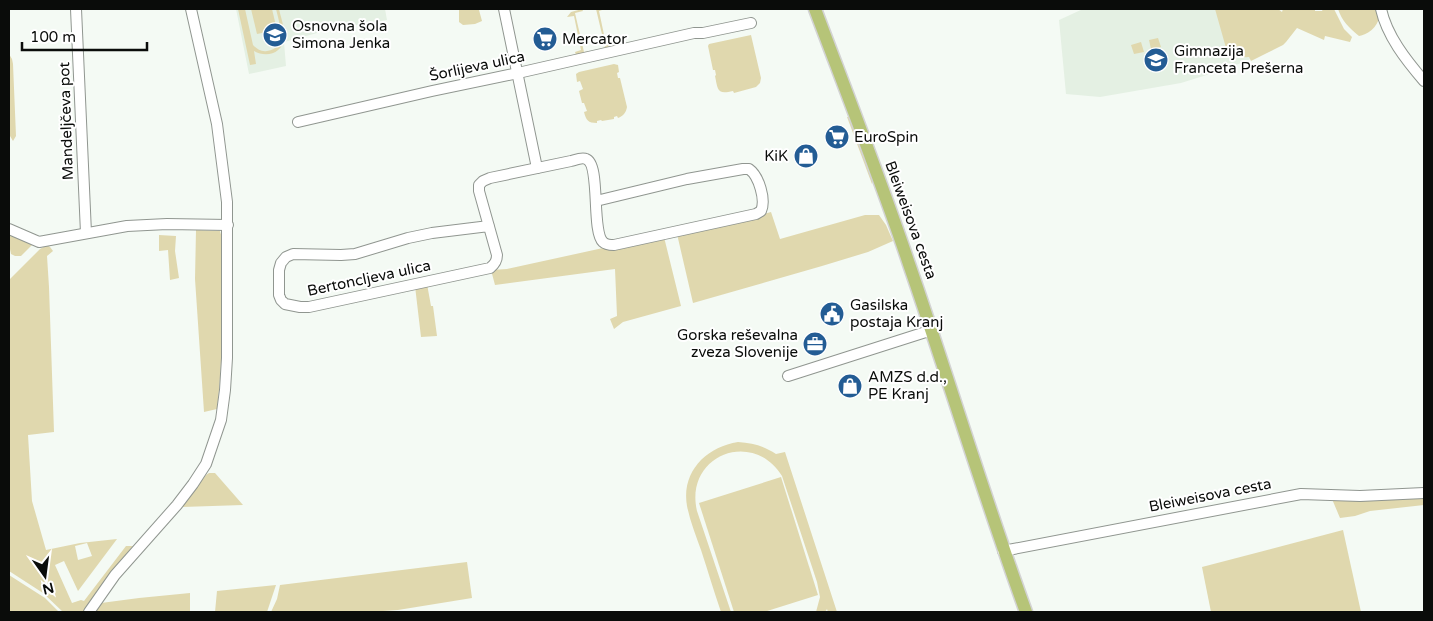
<svg xmlns="http://www.w3.org/2000/svg" width="1433" height="621" font-family="'Varela Round',sans-serif">
<style>
.built{fill:#e4f0e3}
.green{fill:#e0d8ae;fill-rule:evenodd}
.lines{fill:none;stroke-linecap:round;stroke-linejoin:round}
.minor-casing{stroke:#909690;stroke-width:12}
.major-casing{stroke:#d3d3d3;stroke-width:15}
.minor{stroke:#fff;stroke-width:10}
.major{stroke:#b6c478;stroke-width:12}
.labels{text-anchor:middle;dominant-baseline:central;stroke-width:4;stroke-linejoin:round;paint-order:stroke}
.poi-label{font-size:15px;fill:#0a0c0a;stroke:#fff;text-anchor:start}
.street-label{font-size:15px;fill:#0a0c0a;stroke:#fff}
</style>
<rect width="100%" height="100%" fill="#f4faf4"/>
<g class="built">
<polygon points="236,9 385,9 387,20 332,29 284,42 286,66 249,74"/>
<polygon points="1083,9 1262,9 1273,50 1226,69 1181,83 1100,97 1066,94 1059,20"/>
</g>
<g class="green">
<path d="M 238,9 L 245,9 L 253,45 C 257,49 261,52 267,51 C 288,49 279,21 276,9 L 279,9 C 281,18 285,28 284,37 C 283,54 266,58 254,51 L 256,64 L 250,65 Z"/>
<polygon points="251,9 272,9 277,30 257,34"/>
<polygon points="459,9 478,9 479,10 482,21 475,24 463,25 459,22"/>
<polygon points="582,9 583,11 575,13 584,52 591,51 576,55 575,52 581,50 574,16 567,17 571,12"/>
<polygon points="596,9 605,9 599,11 606,44 613,43 612,47 598,50 605,47"/>
<path d="M 1215,9 L 1278,9 L 1282,12 L 1283,9 L 1315,9 L 1315,11 L 1322,11 L 1323,9 L 1334,9 L 1344,29 L 1352,37 L 1350,42 L 1325,36 L 1324,40 L 1297,28 L 1286,42 L 1283,45 L 1251,61 L 1249,57 C 1241,58 1234,54 1228,55 Z"/>
<path d="M 1338,9 L 1377,9 C 1378,12 1379,14 1379,17 C 1378,27 1367,35 1359,36 C 1349,28 1342,21 1338,9 Z"/>
<path d="M 751,35 L 761,78 L 760,83 L 756,87 L 734,93 L 733,91 C 717,95 718,90 715,76 L 716,75 L 715,70 L 713,70 L 708,46 L 709,44 Z"/>
<polygon points="1158,38 1161,47 1151,49 1149,40"/>
<polygon points="1141,42 1144,52 1134,54 1131,45"/>
<polygon points="9,54 12,59 13,64 16,136 13,141 10,136 9,135"/>
<path d="M 614,64 L 618,65 L 619,72 L 617,73 L 618,78 L 620,78 L 627,107 C 626,113 623,116 618,118 L 617,116 L 614,117 L 614,119 L 602,121 L 601,120 L 597,121 L 597,123 C 588,123 586,120 584,112 L 587,111 L 584,103 L 582,103 L 579,91 L 583,89 L 580,81 L 577,82 L 576,74 L 579,72 Z"/>
<polygon points="847,117 851,117 873,180 872,184"/>
<polygon points="771,212 780,239 865,215 879,215 886,225 893,241 868,252 822,266 693,303 677,234 757,216"/>
<path d="M 196,230 L 220,231 L 222,238 C 222,295 224,353 217,409 L 204,412 L 195,279 Z"/>
<polygon points="9,234 32,245 21,256 15,256 11,254 9,244"/>
<polygon points="159,235 176,236 175,251 179,278 170,280 168,250 159,251"/>
<polygon points="664,237 681,306 623,322 614,329 610,319 617,316 615,269 495,285 491,270 507,269 603,248 610,249"/>
<path d="M 47,245 L 50,247 L 53,251 L 47,256 L 49,287 L 54,432 L 28,435 L 32,501 L 46,550 L 80,543 L 117,539 L 78,591 L 64,561 L 55,565 L 72,603 L 81,600 L 84,601 L 126,546 L 133,546 L 109,574 L 84,612 L 63,612 L 43,593 L 9,571 L 9,280 L 40,249 ZM 87,543 L 92,556 L 78,560 L 75,546 Z"/>
<polygon points="427,284 431,306 433,306 437,336 421,337 415,286"/>
<path d="M 738,442 C 753,443 764,446 776,454 L 785,452 L 837,612 L 828,612 L 827,609 L 825,612 L 816,612 L 820,597 L 817,582 L 782,476 C 752,428 684,456 697,511 L 731,612 L 721,612 C 714,592 708,571 701,550 C 696,536 690,521 687,506 C 681,472 706,447 738,442 Z"/>
<polygon points="209,473 215,473 243,505 182,507 206,475"/>
<polygon points="781,477 818,595 764,612 734,612 699,503"/>
<polygon points="1424,497 1424,505 1370,511 1355,516 1340,518 1332,499"/>
<polygon points="1343,530 1361,612 1211,612 1202,567"/>
<polygon points="467,562 472,598 398,610 368,612 271,612 277,599 280,585"/>
<polygon points="9,575 45,598 59,612 9,612"/>
<polygon points="276,585 267,612 215,612 217,591"/>
<polygon points="190,593 190,612 95,612 101,603 139,598"/>
</g>
<g class="lines">
<defs>
<g id="minor">
<polyline points="76,9 86,233"/>
<polyline points="504,9 537,168"/>
<path d="M 1381,9 C 1387,36 1406,60 1424,81"/>
<polyline points="298,122 432,91 518,73 694,33 703,33 751,23"/>
<path d="M 489,226 L 432,233 L 408,238 L 355,254 L 341,255 L 293,254 L 286,257 L 281,263 L 279,270 L 279,295 L 281,300 L 285,304 L 300,307 L 309,307 L 490,268 C 495,264 497,261 497,255 L 479,191 L 479,185 L 483,181 L 490,178 L 571,161 C 575,160 582,157 586,159 C 601,164 591,231 603,242 C 606,245 610,245 614,245 L 756,214 L 761,211 C 766,200 759,176 749,169 L 743,169 L 687,179 L 596,201"/>
<polyline points="9,229 39,242 127,226 167,224 228,225"/>
<polyline points="788,376 932,330"/>
<polyline points="1003,551 1301,494 1360,496 1424,493"/>
<polyline points="89,612 115,575 177,505 193,484 206,464 221,420 225,390 227,358 227,202 217,124 191,9"/>
</g>
<path id="major" d="M 815,9 C 847,94 880,178 909,264 C 949,380 984,497 1026,612"/>
</defs>
<use href="#minor" class="minor-casing"/>
<use href="#major" class="major-casing"/>
<use href="#minor" class="minor"/>
<use href="#major" class="major"/>
</g>
<defs>
<symbol id="school-disc" viewBox="-11 -11 22 22"><circle r="9.5" fill="#235c94" stroke="#fff"/><path d="M0-5L7-2L0 1L-7-2ZM-4 1L0 2.5L4 1V4Q0 6-4 4Z" fill="#fff"/></symbol>
<symbol id="supermarket-disc" viewBox="-11 -11 22 22"><circle r="9.5" fill="#235c94" stroke="#fff"/><path d="M-6-5.5h2.5l.6 2H6L4.5 2H-2.5L-4.4-4H-6ZM-1.5 3.2a1.3 1.3 0 1 0 .1 0ZM3 3.2a1.3 1.3 0 1 0 .1 0Z" fill="#fff"/></symbol>
<symbol id="shop-disc" viewBox="-11 -11 22 22"><circle r="9.5" fill="#235c94" stroke="#fff"/><path d="M-5-2.5h2.3a2.7 3.5 0 0 1 5.4 0H5L5.5 6h-11ZM-1.5-2.5h3a1.5 2.3 0 0 0-3 0Z" fill="#fff"/></symbol>
<symbol id="civic-disc" viewBox="-11 -11 22 22"><circle r="9.5" fill="#235c94" stroke="#fff"/><path d="M-.6-6.5H3V-4.5H.6V-3L4-1V1h2V6H-6V1h2V-1L-.6-3ZM-1.2 2.5V6h2.4V2.5Z" fill="#fff"/></symbol>
<symbol id="office-disc" viewBox="-11 -11 22 22"><circle r="9.5" fill="#235c94" stroke="#fff"/><path d="M-6-3h4V-5.5h4V-3h4V5H-6ZM-1-4.5V-3h2v-1.5ZM-6 0V1H6V0Z" fill="#fff"/></symbol>
</defs>
<g fill-rule="evenodd">
<use href="#school-disc" x="261" y="21" width="28" height="28"/>
<use href="#supermarket-disc" x="531" y="25" width="28" height="28"/>
<use href="#school-disc" x="1142" y="46" width="28" height="28"/>
<use href="#supermarket-disc" x="823" y="123" width="28" height="28"/>
<use href="#shop-disc" x="792" y="142" width="28" height="28"/>
<use href="#civic-disc" x="818" y="300" width="28" height="28"/>
<use href="#office-disc" x="801" y="330" width="28" height="28"/>
<use href="#shop-disc" x="836" y="372" width="28" height="28"/>
</g>
<g class="labels">
<g class="poi-label">
<text x="292" y="26">Osnovna šola<tspan x="292" dy="17">Simona Jenka</tspan></text>
<text x="562" y="39">Mercator</text>
<text x="1174" y="51">Gimnazija<tspan x="1174" dy="17">Franceta Prešerna</tspan></text>
<text x="854" y="137">EuroSpin</text>
<text x="788" y="156" text-anchor="end">KiK</text>
<text x="850" y="305">Gasilska<tspan x="850" dy="17">postaja Kranj</tspan></text>
<text x="798" y="335" text-anchor="end">Gorska reševalna<tspan x="798" dy="17">zveza Slovenije</tspan></text>
<text x="868" y="377">AMZS d.d.,<tspan x="868" dy="17">PE Kranj</tspan></text>
</g>
<g class="street-label">
<text transform="translate(477 66) rotate(-12)">Šorlijeva ulica</text>
<text transform="translate(66 121) rotate(-92)">Mandeljčeva pot</text>
<text transform="translate(911 220) rotate(70)">Bleiweisova cesta</text>
<text transform="translate(369 278) rotate(-12)">Bertoncljeva ulica</text>
<text transform="translate(1210 495) rotate(-11)">Bleiweisova cesta</text>
</g>
</g>
<rect width="1433" height="621" fill="none" stroke="#0a0c0a" stroke-width="20"/>
<g transform="translate(45 576) rotate(166)" stroke="#ffffff" stroke-width="4" paint-order="stroke">
<path d="M0-4L9 19L0 12L-9 19Z" fill="#0a0c0a"/>
<text y="-8" font-size="14" font-weight="bold" text-anchor="middle" fill="#0a0c0a">N</text>
</g>
<path d="M22 42v8h125v-8" fill="none" stroke="#0a0c0a" stroke-width="2.5"/>
<text x="30" y="42" font-size="15" fill="#0a0c0a" stroke="#ffffff" stroke-width="4" paint-order="stroke">100 m</text>
</svg>
